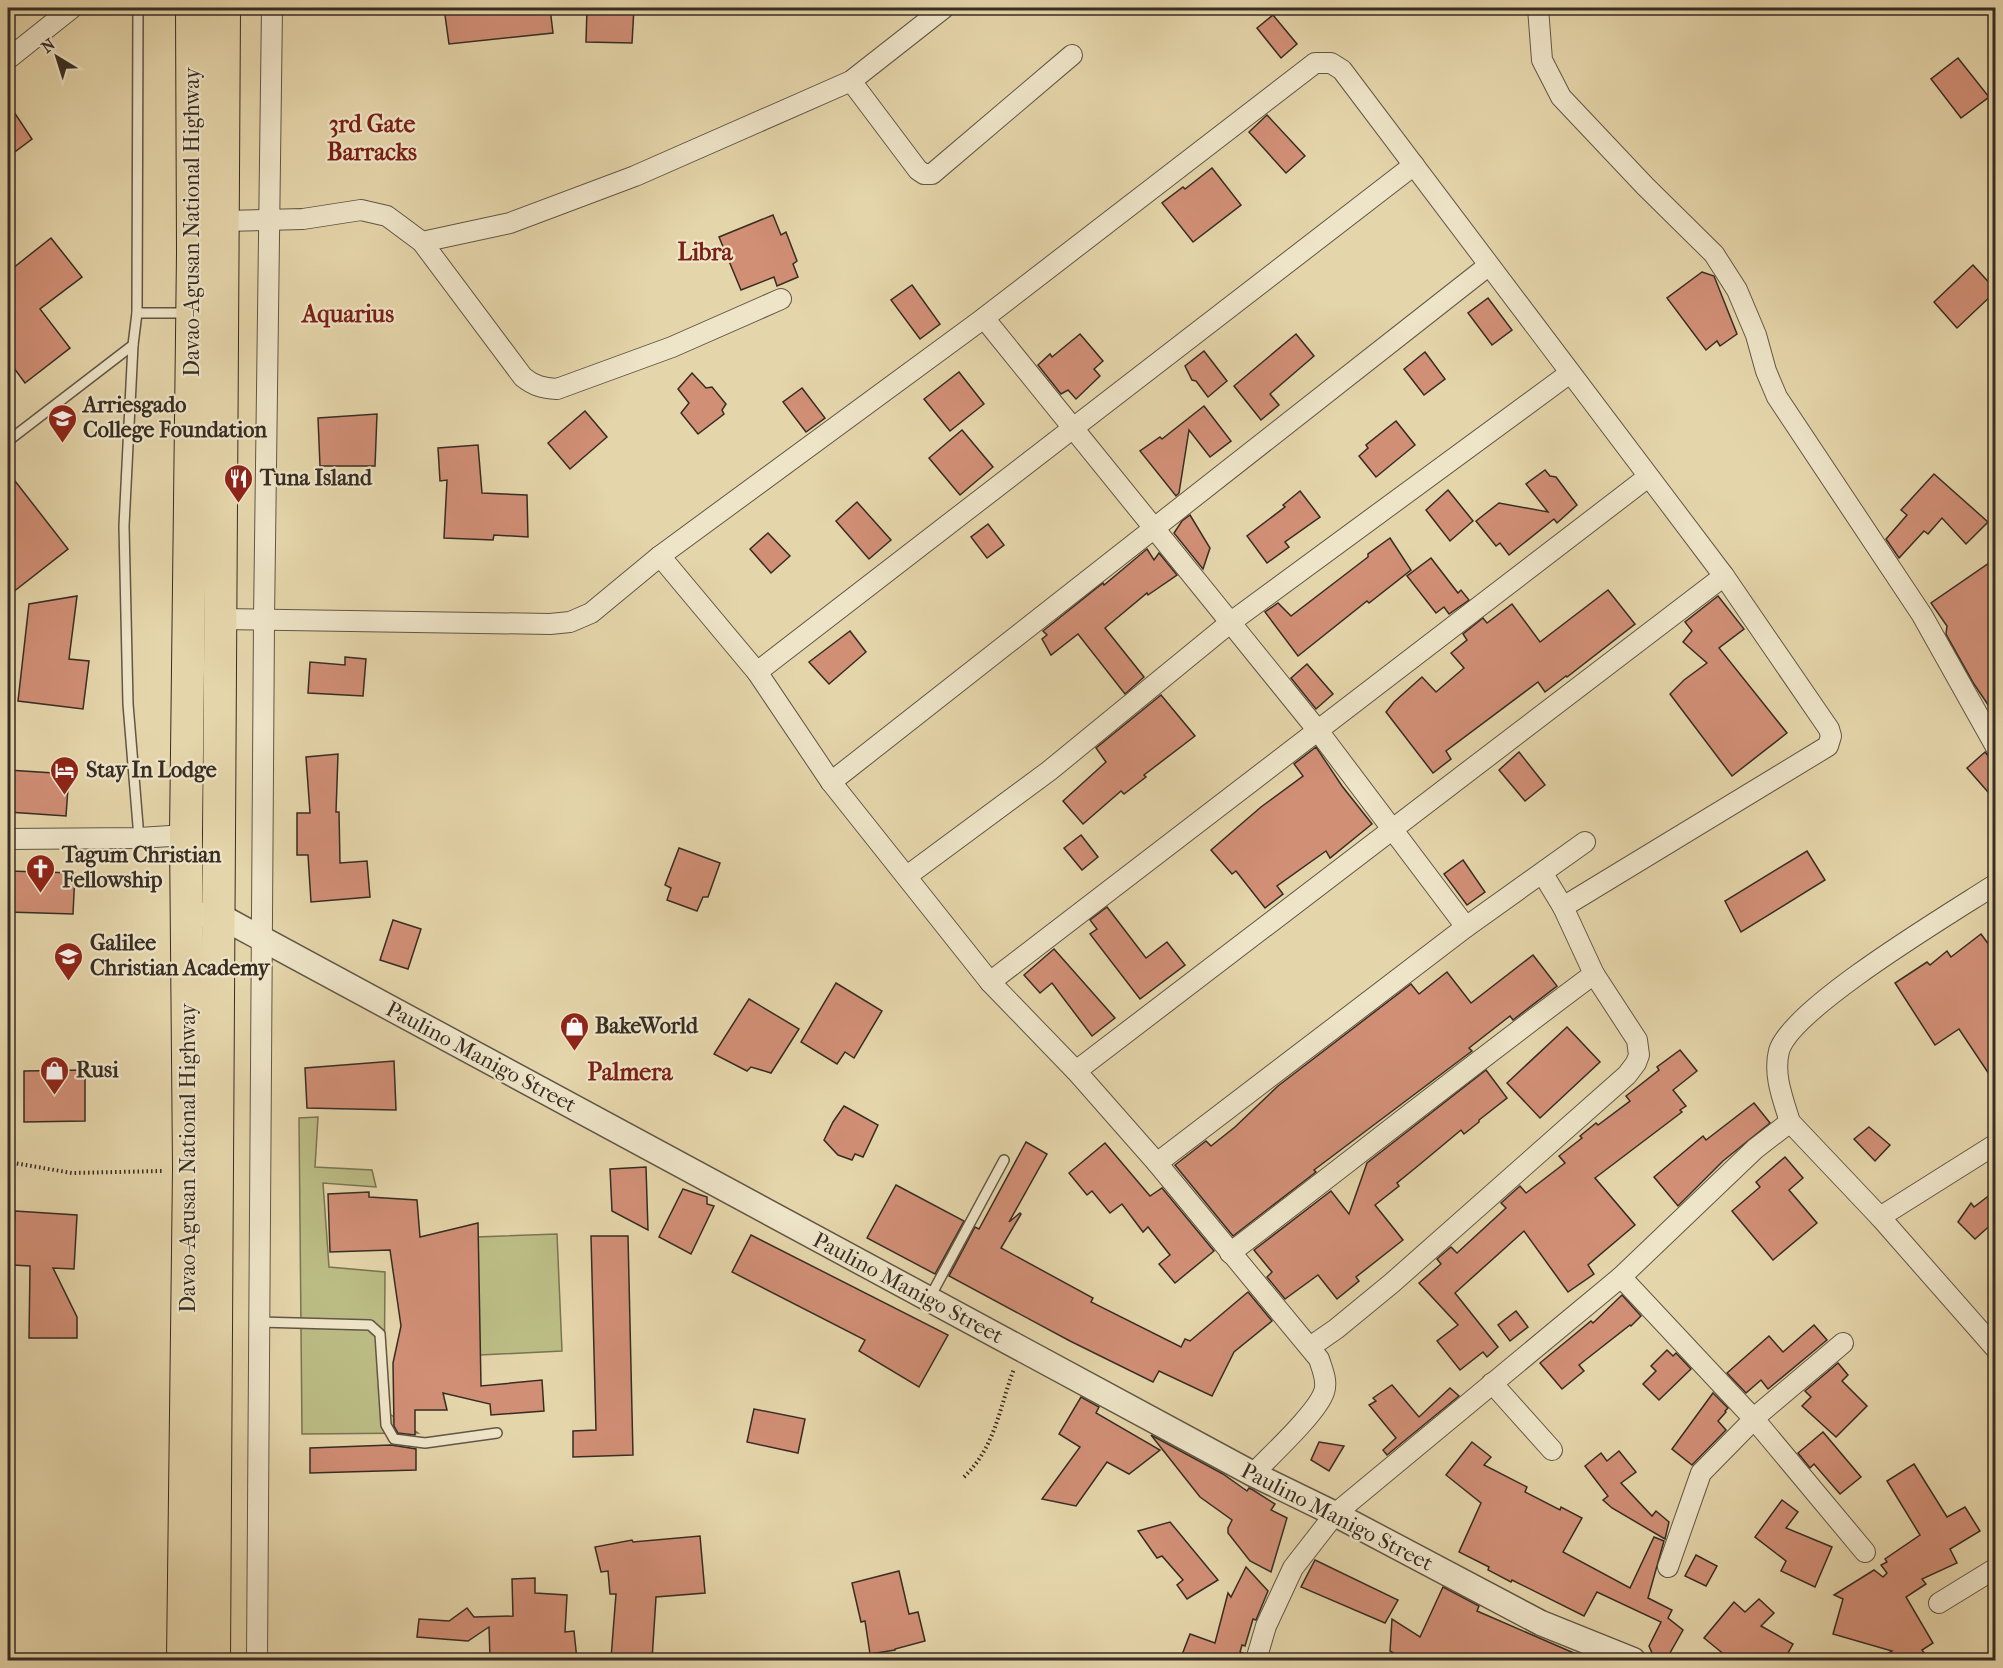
<svg xmlns="http://www.w3.org/2000/svg" width="2003" height="1668" font-family="'IM FELL French Canon',serif">
<style>
.green{fill:#bbbc84;stroke:#797454;stroke-width:1.5}
.building{fill:#d18f76;stroke:#372d23;stroke-width:1.5}
.lines{fill:none;stroke-linecap:round;stroke-linejoin:round}
.service-casing{stroke:#625745;stroke-width:12}
.minor-casing{stroke:#625745;stroke-width:22}
.tertiary-casing{stroke:#625745;stroke-width:27}
.trunk-casing{stroke:#372d23;stroke-width:34}
.path{stroke:#372d23;stroke-width:4;stroke-dasharray:1.5 3;stroke-linecap:butt}
.service{stroke:#eee4c8;stroke-width:9}
.minor{stroke:#eee4c8;stroke-width:20}
.tertiary{stroke:#eee4c8;stroke-width:24}
.trunk{stroke:#e5d5aa;stroke-width:32}
.labels{text-anchor:middle;dominant-baseline:central;stroke-width:4.5;stroke-linejoin:round;paint-order:stroke}
.street-label{font-size:22px;fill:#372d23;stroke:#eee4c8}
.poi-label{font-size:22px;font-weight:bold;fill:#372d23;stroke:#eee4c8;text-anchor:start}
.neighbourhood-label{font-size:24px;font-weight:bold;fill:#7a1f14;stroke:#eee4c8}
</style>
<rect width="100%" height="100%" fill="#e5d5aa"/>
<filter id="stains"><feTurbulence type="fractalNoise" baseFrequency=".00333" numOctaves="4"/><feColorMatrix values="0 0 0 0 .2 0 0 0 0 .09 0 0 0 0 .02 0 0 0 .5 -.17"/></filter>
<radialGradient id="worn" r=".72"><stop offset=".6" stop-color="#630" stop-opacity="0"/><stop offset="1" stop-color="#630" stop-opacity=".3"/></radialGradient>
<g class="green">
<polygon points="318,1117 315,1167 372,1170 376,1187 323,1183 329,1267 385,1272 384,1410 418,1433 302,1434 299,1118"/>
<polygon points="557,1234 562,1351 480,1355 476,1237"/>
</g>
<g class="building">
<polygon points="444,8 550,8 553,33 449,44"/>
<polygon points="587,8 634,8 632,43 586,42"/>
<polygon points="1273,15 1297,44 1281,58 1257,28"/>
<polygon points="1958,58 1989,97 1961,118 1931,79"/>
<polygon points="8,103 32,139 8,157"/>
<polygon points="1267,115 1305,156 1286,173 1249,132"/>
<polygon points="1212,168 1241,205 1193,242 1162,203 1183,187 1185,189"/>
<polygon points="773,215 781,235 786,232 797,261 793,264 798,277 777,286 774,277 741,290 719,237"/>
<polygon points="51,238 82,277 40,309 70,348 25,383 8,360 8,272"/>
<polygon points="1973,265 1995,289 1995,292 1957,328 1934,302"/>
<polygon points="1702,272 1714,276 1737,334 1720,346 1717,341 1706,350 1667,298"/>
<polygon points="912,285 940,324 920,339 891,300"/>
<polygon points="1488,298 1512,330 1492,345 1468,313"/>
<polygon points="1080,334 1103,361 1094,369 1100,376 1076,399 1068,390 1061,394 1038,365 1050,354 1052,357"/>
<polygon points="1296,334 1314,356 1270,394 1279,405 1261,420 1234,386"/>
<polygon points="1204,351 1227,381 1208,397 1196,381 1192,380 1185,366"/>
<polygon points="1425,352 1445,379 1424,395 1404,369"/>
<polygon points="959,372 984,404 950,431 924,399"/>
<polygon points="692,373 706,388 712,387 726,404 722,410 724,414 698,434 681,413 689,403 678,389"/>
<polygon points="802,388 825,418 806,432 783,402"/>
<polygon points="1204,406 1231,441 1210,457 1189,430 1179,493 1176,496 1140,451 1160,437 1162,439"/>
<polygon points="585,411 607,437 570,469 548,443"/>
<polygon points="377,414 375,466 320,466 318,418"/>
<polygon points="1396,421 1415,445 1376,477 1359,456 1368,448 1366,445"/>
<polygon points="962,430 993,467 960,495 929,458"/>
<polygon points="478,445 482,493 527,495 528,537 494,535 493,540 444,538 447,480 440,481 438,448"/>
<polygon points="1545,470 1550,476 1556,477 1577,505 1557,523 1554,519 1509,555 1500,543 1496,546 1476,521 1499,503 1548,512 1526,484"/>
<polygon points="8,472 68,549 8,596"/>
<polygon points="1934,474 1988,522 1966,544 1942,518 1928,534 1924,531 1899,558 1886,539 1907,515 1901,510"/>
<polygon points="1448,490 1473,521 1450,541 1426,510"/>
<polygon points="1300,491 1320,517 1285,542 1289,547 1267,563 1247,536 1285,507 1283,505"/>
<polygon points="857,502 891,540 869,559 836,521"/>
<polygon points="1190,515 1210,548 1203,569 1174,533 1182,521"/>
<polygon points="988,524 1004,545 987,558 971,537"/>
<polygon points="768,533 790,556 771,573 750,549"/>
<polygon points="1390,538 1411,570 1369,603 1367,601 1298,656 1265,612 1278,603 1291,616 1368,557 1368,554"/>
<polygon points="1147,549 1154,560 1159,553 1177,575 1148,595 1147,593 1105,628 1144,677 1125,694 1078,634 1051,655 1042,639 1047,635 1043,631 1103,583 1104,585"/>
<polygon points="1431,558 1458,593 1461,590 1469,600 1449,614 1444,607 1436,613 1407,576"/>
<polygon points="1995,559 1995,715 1974,684 1946,634 1947,626 1931,603"/>
<polygon points="1608,590 1635,624 1567,677 1566,676 1545,692 1538,682 1446,751 1451,759 1433,773 1386,712 1394,702 1422,677 1436,692 1464,668 1451,653 1467,640 1463,634 1483,618 1487,623 1512,604 1540,642"/>
<polygon points="77,596 69,659 89,661 83,709 18,701 29,604"/>
<polygon points="1718,596 1744,629 1719,648 1787,733 1732,776 1670,694 1684,680 1707,663 1683,642 1692,631 1685,622"/>
<polygon points="850,631 866,652 829,684 809,662"/>
<polygon points="345,657 366,659 363,696 308,693 310,662 345,665"/>
<polygon points="1307,664 1333,694 1316,709 1291,678"/>
<polygon points="1161,695 1195,736 1144,775 1146,777 1124,794 1121,791 1083,824 1063,801 1106,762 1096,748"/>
<polygon points="1316,747 1342,786 1372,824 1330,858 1326,851 1277,886 1283,894 1265,908 1236,871 1232,874 1211,850 1261,807 1303,776 1294,764"/>
<polygon points="1519,752 1545,785 1525,801 1499,770"/>
<polygon points="1985,752 1989,757 1995,759 1995,800 1967,768"/>
<polygon points="338,754 336,812 339,812 340,863 367,861 370,897 311,902 308,855 297,855 297,813 310,813 306,757"/>
<polygon points="8,770 69,774 66,816 8,812"/>
<polygon points="1081,835 1098,857 1082,870 1064,848"/>
<polygon points="679,848 720,863 708,897 703,897 697,911 667,900 671,888 665,885"/>
<polygon points="1807,851 1825,880 1741,932 1725,901"/>
<polygon points="1463,860 1485,892 1467,905 1444,874"/>
<polygon points="8,871 75,873 73,914 8,912"/>
<polygon points="1107,907 1146,958 1167,942 1185,965 1140,999 1090,934 1097,929 1090,920"/>
<polygon points="393,920 421,929 408,969 380,960"/>
<polygon points="1981,934 1995,953 1995,1083 1959,1029 1935,1045 1895,983 1927,962 1930,965 1947,951 1951,957"/>
<polygon points="1054,949 1115,1018 1092,1036 1052,983 1040,993 1024,975"/>
<polygon points="1533,955 1557,986 1513,1020 1510,1016 1469,1048 1472,1051 1314,1170 1316,1172 1233,1236 1175,1165 1206,1141 1211,1146 1235,1127 1278,1086 1411,984 1419,994 1447,972 1471,1003"/>
<polygon points="836,983 882,1011 854,1058 845,1052 837,1064 801,1042"/>
<polygon points="749,999 799,1029 771,1073 751,1067 747,1071 714,1054"/>
<polygon points="1567,1027 1600,1062 1540,1118 1507,1083"/>
<polygon points="1680,1050 1697,1071 1673,1090 1686,1106 1680,1110 1682,1112 1595,1178 1635,1225 1588,1265 1594,1274 1568,1292 1524,1231 1455,1293 1498,1347 1487,1357 1483,1352 1460,1370 1437,1341 1458,1325 1419,1283 1441,1264 1437,1259 1451,1247 1457,1253 1506,1208 1501,1203 1520,1186 1526,1193 1565,1163 1559,1156 1582,1138 1580,1136 1596,1123 1598,1125 1630,1101 1626,1096 1659,1070 1657,1067"/>
<polygon points="394,1061 396,1110 307,1108 305,1068"/>
<polygon points="85,1070 85,1121 24,1122 24,1071"/>
<polygon points="1486,1070 1507,1098 1479,1120 1479,1122 1464,1134 1461,1130 1419,1165 1397,1183 1399,1186 1375,1205 1403,1240 1356,1277 1359,1281 1337,1299 1318,1275 1285,1299 1267,1277 1272,1272 1254,1250 1331,1191 1349,1214 1367,1163"/>
<polygon points="1754,1103 1770,1123 1723,1161 1678,1206 1654,1177 1703,1136 1706,1140"/>
<polygon points="844,1106 878,1125 863,1157 855,1154 852,1160 838,1155 824,1140 833,1122"/>
<polygon points="1869,1127 1890,1145 1875,1161 1854,1139"/>
<polygon points="1026,1142 1047,1154 1009,1222 1020,1213 1021,1214 1001,1248 1093,1298 1091,1302 1181,1347 1185,1339 1190,1341 1248,1292 1272,1321 1234,1352 1212,1396 1159,1371 1153,1382 1070,1341 949,1276 975,1227 979,1229"/>
<polygon points="1105,1143 1150,1196 1162,1188 1214,1251 1175,1283 1159,1264 1170,1255 1148,1227 1143,1232 1122,1204 1110,1213 1092,1191 1087,1195 1069,1173"/>
<polygon points="1785,1157 1803,1178 1789,1190 1817,1223 1773,1260 1732,1211 1760,1187 1756,1182"/>
<polygon points="646,1167 648,1230 612,1211 610,1169"/>
<polygon points="896,1185 964,1221 935,1274 867,1238"/>
<polygon points="683,1189 707,1197 707,1204 714,1206 691,1254 659,1237"/>
<polygon points="1995,1191 1995,1221 1975,1239 1958,1222 1971,1203 1974,1207"/>
<polygon points="369,1192 369,1197 417,1200 420,1237 478,1223 481,1386 542,1380 544,1411 491,1415 490,1404 443,1393 447,1410 415,1410 415,1435 398,1433 394,1426 393,1363 401,1326 390,1250 330,1252 328,1194"/>
<polygon points="15,1211 77,1215 74,1269 53,1268 77,1317 77,1338 29,1338 30,1266 12,1265"/>
<polygon points="751,1235 948,1335 919,1387 859,1351 865,1340 732,1272"/>
<polygon points="591,1236 628,1236 633,1455 573,1457 573,1431 596,1430"/>
<polygon points="1622,1295 1641,1316 1631,1326 1630,1325 1579,1365 1584,1371 1562,1389 1540,1363 1591,1321 1593,1323"/>
<polygon points="1516,1311 1528,1327 1510,1341 1498,1325"/>
<polygon points="1814,1325 1827,1340 1768,1389 1761,1380 1746,1393 1727,1373 1769,1336 1783,1352"/>
<polygon points="1667,1350 1673,1356 1676,1353 1691,1369 1659,1400 1643,1384 1656,1371 1651,1366"/>
<polygon points="1838,1363 1848,1375 1842,1381 1867,1406 1836,1437 1802,1406 1811,1397 1805,1391"/>
<polygon points="1392,1385 1419,1417 1450,1388 1459,1396 1387,1455 1383,1450 1396,1438 1369,1405 1376,1401 1373,1398"/>
<polygon points="1713,1393 1728,1408 1725,1411 1726,1412 1718,1421 1726,1430 1692,1465 1672,1449"/>
<polygon points="1081,1397 1099,1407 1096,1413 1160,1450 1129,1474 1107,1462 1076,1506 1042,1499 1080,1447 1059,1434"/>
<polygon points="754,1409 805,1419 798,1453 747,1442"/>
<polygon points="1823,1432 1861,1477 1840,1494 1814,1464 1810,1468 1798,1453"/>
<polygon points="1151,1435 1223,1474 1247,1491 1249,1488 1253,1490 1275,1504 1271,1510 1287,1518 1271,1572 1250,1561 1228,1533 1228,1528 1232,1520 1200,1497"/>
<polygon points="1319,1442 1344,1446 1329,1471 1311,1460"/>
<polygon points="1472,1442 1491,1457 1484,1465 1527,1487 1525,1492 1560,1510 1561,1507 1582,1518 1563,1552 1630,1588 1654,1537 1664,1541 1648,1598 1672,1610 1668,1618 1683,1630 1666,1660 1655,1660 1649,1646 1661,1622 1597,1592 1584,1616 1512,1580 1511,1582 1488,1570 1489,1567 1459,1552 1481,1503 1446,1475"/>
<polygon points="391,1445 416,1449 416,1470 310,1473 310,1448"/>
<polygon points="1619,1451 1636,1472 1621,1483 1652,1516 1656,1511 1669,1522 1665,1539 1612,1508 1603,1500 1608,1496 1585,1466 1601,1453 1607,1461"/>
<polygon points="1914,1464 1947,1517 1965,1507 1980,1531 1950,1549 1957,1563 1922,1579 1926,1584 1906,1597 1933,1643 1922,1650 1929,1660 1878,1660 1892,1651 1833,1634 1843,1599 1834,1595 1874,1570 1883,1577 1887,1573 1881,1565 1887,1562 1885,1559 1920,1535 1887,1481"/>
<polygon points="1782,1500 1798,1512 1786,1528 1832,1547 1815,1587 1781,1571 1786,1561 1755,1537"/>
<polygon points="1170,1522 1218,1580 1187,1599 1177,1585 1183,1580 1162,1556 1157,1558 1138,1531"/>
<polygon points="700,1536 705,1593 656,1597 652,1660 611,1658 616,1594 610,1594 608,1571 601,1572 595,1547 632,1540 633,1542"/>
<polygon points="1696,1555 1717,1566 1706,1586 1685,1576"/>
<polygon points="1315,1560 1398,1600 1385,1623 1301,1587"/>
<polygon points="1246,1567 1268,1591 1256,1620 1253,1619 1245,1646 1242,1645 1240,1652 1245,1654 1244,1660 1180,1660 1190,1634 1215,1643 1228,1593 1231,1597"/>
<polygon points="899,1571 909,1614 918,1612 925,1641 895,1649 895,1650 870,1654 865,1621 861,1622 852,1583"/>
<polygon points="535,1578 535,1593 567,1595 565,1632 574,1631 577,1660 509,1660 509,1658 490,1658 489,1627 468,1641 417,1637 419,1619 449,1621 467,1608 474,1617 513,1616 512,1579"/>
<polygon points="1443,1587 1479,1606 1477,1611 1590,1660 1405,1660 1390,1651 1392,1619 1420,1637"/>
<polygon points="1759,1599 1774,1613 1761,1626 1793,1644 1784,1660 1731,1660 1704,1638 1734,1602 1745,1612"/>
</g>
<g class="lines">
<defs>
<g id="service">
<polyline points="137,313 189,313"/>
<polyline points="133,345 124,526 128,704 139,838"/>
<polyline points="8,441 133,345 137,313 138,8"/>
<polyline points="929,1299 1004,1160"/>
<polyline points="259,1322 370,1325 380,1334 386,1425 394,1439 425,1443 497,1433"/>
</g>
<g id="minor">
<polyline points="1538,8 1542,60 1561,97 1645,186 1714,254 1737,290 1756,335 1766,371 1777,397 1922,615 1996,747"/>
<polyline points="8,59 72,8"/>
<polyline points="851,81 918,170 924,174 932,174 1072,55"/>
<path d="M 224,221 L 303,219 L 361,210 L 387,216 L 422,242 L 523,377 C 534,386 543,388 557,389 L 672,347 L 781,299"/>
<polyline points="422,242 510,223 635,176 851,81 944,8"/>
<polyline points="984,318 1319,732 1466,927"/>
<path d="M 660,556 L 757,672 L 831,782 L 990,982 L 1076,1071 L 1157,1163 L 1319,1359 C 1322,1369 1328,1381 1324,1392 C 1317,1413 1270,1456 1253,1474"/>
<polyline points="219,619 550,624 570,622 591,613 660,556 984,318 1315,63 1331,63 1342,70 1724,576 1829,729 1831,736 1828,746 1563,907"/>
<polyline points="757,672 1414,165"/>
<polyline points="831,782 1488,266"/>
<polyline points="8,839 139,838 186,835"/>
<polyline points="907,876 1049,771 1231,622 1570,373"/>
<polyline points="990,982 1648,477"/>
<polyline points="1076,1071 1724,576"/>
<path d="M 1790,1122 C 1783,1099 1773,1075 1779,1051 C 1791,1008 1953,912 1996,884"/>
<polyline points="1157,1163 1466,927 1585,842"/>
<polyline points="1880,1217 1996,1349"/>
<path d="M 1230,1253 C 1352,1160 1471,1065 1594,974"/>
<polyline points="1621,1277 1754,1419 1865,1552"/>
<polyline points="1310,1347 1336,1329 1392,1283 1627,1075 1636,1063 1639,1055 1637,1040 1594,974 1563,907 1543,874"/>
<polyline points="1492,1383 1552,1450"/>
<polyline points="1668,1567 1701,1473 1760,1413 1843,1343"/>
<polyline points="1939,1603 1996,1568"/>
<polyline points="257,1660 264,620 272,8"/>
<polyline points="1256,1660 1266,1626 1293,1568 1335,1514 1621,1277 1755,1149 1790,1122 1880,1217 1996,1144"/>
</g>
<polyline id="tertiary" points="203,915 218,915 1253,1474 1335,1514 1541,1623 1633,1660"/>
<g id="trunk">
<polyline points="183,1660 189,1169 186,835 193,253 192,8"/>
<polyline points="214,1660 224,8"/>
</g>
</defs>
<use href="#service" class="service-casing"/>
<use href="#minor" class="minor-casing"/>
<use href="#tertiary" class="tertiary-casing"/>
<use href="#trunk" class="trunk-casing"/>
<g class="path">
<polyline points="8,1162 72,1173 162,1171"/>
<path d="M 964,1477 C 996,1446 999,1408 1014,1369"/>
</g>
<use href="#service" class="service"/>
<use href="#minor" class="minor"/>
<use href="#tertiary" class="tertiary"/>
<use href="#trunk" class="trunk"/>
</g>
<defs>
<symbol id="university-pin" viewBox="-11 -11 22 30"><path d="M0 17L-7.5 6A9.5 9.5 0 1 1 7.5 6Z" fill="#8f2418" stroke="#eee4c8"/><path d="M0-5L7-2L0 1L-7-2ZM-4 1L0 2.5L4 1V4Q0 6-4 4Z" fill="#fff"/></symbol>
<symbol id="restaurant-pin" viewBox="-11 -11 22 30"><path d="M0 17L-7.5 6A9.5 9.5 0 1 1 7.5 6Z" fill="#8f2418" stroke="#eee4c8"/><path d="M-5-6h1v4h1v-4h1v4h1v-4h1v5L-1.5 .5V6h-2V.5L-5-1ZM5-6V6H3V1.5H1.5Q1.5-4 5-6Z" fill="#fff"/></symbol>
<symbol id="hotel-pin" viewBox="-11 -11 22 30"><path d="M0 17L-7.5 6A9.5 9.5 0 1 1 7.5 6Z" fill="#8f2418" stroke="#eee4c8"/><path d="M-6-4.5h1.5V1H6V5H4.5V3h-9V5H-6ZM-4 0a1.8 1.8 0 1 1 3.6 0ZM.5 0V-2.5h3Q6-2.5 6 0Z" fill="#fff"/></symbol>
<symbol id="church-pin" viewBox="-11 -11 22 30"><path d="M0 17L-7.5 6A9.5 9.5 0 1 1 7.5 6Z" fill="#8f2418" stroke="#eee4c8"/><path d="M-1.2-6h2.4v3.5h3.3v2.4h-3.3V6h-2.4V-.1h-3.3v-2.4h3.3Z" fill="#fff"/></symbol>
<symbol id="school-pin" viewBox="-11 -11 22 30"><path d="M0 17L-7.5 6A9.5 9.5 0 1 1 7.5 6Z" fill="#8f2418" stroke="#eee4c8"/><path d="M0-5L7-2L0 1L-7-2ZM-4 1L0 2.5L4 1V4Q0 6-4 4Z" fill="#fff"/></symbol>
<symbol id="shop-pin" viewBox="-11 -11 22 30"><path d="M0 17L-7.5 6A9.5 9.5 0 1 1 7.5 6Z" fill="#8f2418" stroke="#eee4c8"/><path d="M-5-2.5h2.3a2.7 3.5 0 0 1 5.4 0H5L5.5 6h-11ZM-1.5-2.5h3a1.5 2.3 0 0 0-3 0Z" fill="#fff"/></symbol>
</defs>
<g fill-rule="evenodd">
<use href="#university-pin" x="46" y="402" width="33" height="45"/>
<use href="#restaurant-pin" x="222" y="462" width="33" height="45"/>
<use href="#hotel-pin" x="48" y="754" width="33" height="45"/>
<use href="#church-pin" x="24" y="852" width="33" height="45"/>
<use href="#school-pin" x="52" y="940" width="33" height="45"/>
<use href="#shop-pin" x="558" y="1010" width="33" height="45"/>
<use href="#shop-pin" x="38" y="1054" width="33" height="45"/>
</g>
<g class="labels">
<g class="street-label">
<text transform="translate(192 222) rotate(-90)">Davao-Agusan National Highway</text>
<text transform="translate(481 1057) rotate(28)">Paulino Manigo Street</text>
<text transform="translate(188 1158) rotate(-90)">Davao-Agusan National Highway</text>
<text transform="translate(908 1288) rotate(28)">Paulino Manigo Street</text>
<text transform="translate(1337 1517) rotate(27)">Paulino Manigo Street</text>
</g>
<g class="poi-label">
<text x="83" y="405">Arriesgado<tspan x="83" dy="25">College Foundation</tspan></text>
<text x="260" y="478">Tuna Island</text>
<text x="86" y="770">Stay In Lodge</text>
<text x="62" y="855">Tagum Christian<tspan x="62" dy="25">Fellowship</tspan></text>
<text x="90" y="943">Galilee<tspan x="90" dy="25">Christian Academy</tspan></text>
<text x="595" y="1026">BakeWorld</text>
<text x="76" y="1070">Rusi</text>
</g>
<g class="neighbourhood-label">
<text x="372" y="124">3rd Gate<tspan x="372" dy="28">Barracks</tspan></text>
<text x="705" y="252">Libra</text>
<text x="348" y="314">Aquarius</text>
<text x="630" y="1072">Palmera</text>
</g>
</g>
<rect width="2003" height="1668" fill="none" stroke="#e5d5aa" stroke-width="30"/>
<rect x="9" y="9" width="1985" height="1650" fill="none" stroke="#372d23" stroke-width="3"/>
<rect x="15" y="15" width="1973" height="1638" fill="none" stroke="#372d23" stroke-width="1.5"/>
<g transform="translate(57 57) rotate(322)" stroke="#eee4c8" stroke-width="4.5" paint-order="stroke">
<path d="M0-4.5L10 22L0 15L-10 22Z" fill="#372d23"/>
<text y="-9" font-size="16" font-weight="bold" text-anchor="middle" fill="#372d23">N</text>
</g>
<rect width="100%" height="100%" filter="url(#stains)"/>
<rect width="100%" height="100%" fill="url(#worn)"/>
</svg>
